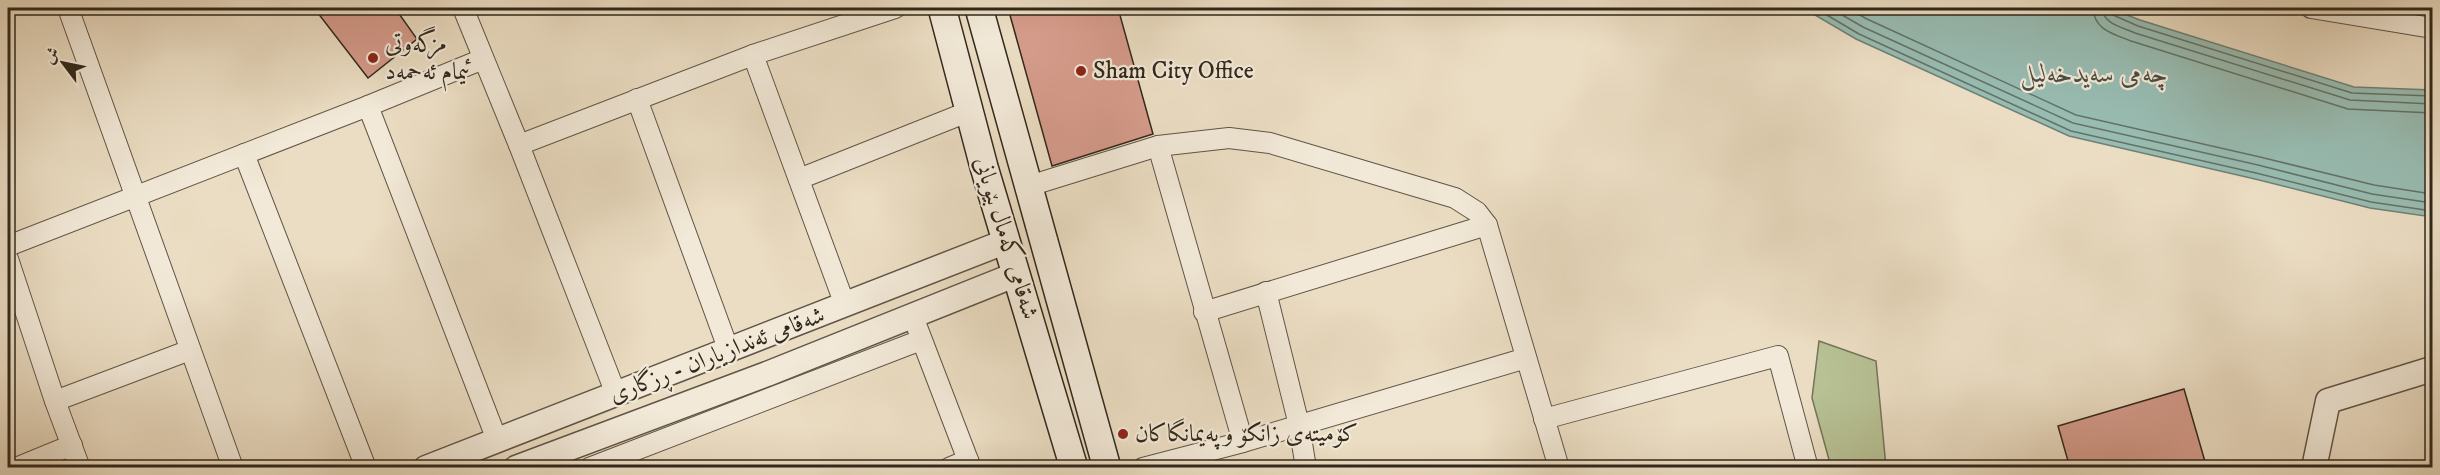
<svg xmlns="http://www.w3.org/2000/svg" width="2440" height="475" font-family="'IM FELL DW Pica',Amiri,serif">
<style>
.green{fill:#b7c194;stroke:#747458;stroke-width:1.5}
.water{fill:#98bcb2;stroke:#6e8176;stroke-width:1.5}
.lines{fill:none;stroke-linecap:round;stroke-linejoin:round}
.shore{stroke:#647267;stroke-width:1.5}
.building{fill:#d59b8b;stroke:#30281c;stroke-width:1.5}
.minor-casing{stroke:#5f5546;stroke-width:22}
.tertiary-casing{stroke:#5f5546;stroke-width:27}
.secondary-casing{stroke:#30281c;stroke-width:30}
.minor{stroke:#f2e9d8;stroke-width:20}
.tertiary{stroke:#f2e9d8;stroke-width:24}
.secondary{stroke:#f2e9d8;stroke-width:27}
.poi-dot{fill:#8f2418;stroke:#f2e9d8;stroke-width:2}
.labels{text-anchor:middle;dominant-baseline:central;stroke-width:4.5;stroke-linejoin:round;paint-order:stroke}
.poi-label{font-size:24px;fill:#30281c;stroke:#f2e9d8;text-anchor:start}
.street-label{font-size:24px;fill:#30281c;stroke:#f2e9d8}
.water-label{font-size:26px;font-style:italic;fill:#4a4d42;stroke:#f2e9d8}
</style>
<rect width="100%" height="100%" fill="#ebddc3"/>
<filter id="stains"><feTurbulence type="fractalNoise" baseFrequency=".00333" numOctaves="4"/><feColorMatrix values="0 0 0 0 .2 0 0 0 0 .09 0 0 0 0 .02 0 0 0 .5 -.17"/></filter>
<radialGradient id="worn" r=".72"><stop offset=".6" stop-color="#630" stop-opacity="0"/><stop offset="1" stop-color="#630" stop-opacity=".3"/></radialGradient>
<polygon class="green" points="1819,341 1876,361 1886,467 1831,467 1812,398"/>
<polygon class="water" points="1803,8 2109,8 2140,20 2354,87 2432,90 2432,217 2370,208 2255,179 2069,136 1856,39"/>
<g class="lines">
<g class="shore">
<polyline points="1815,8 1859,34 2071,131 2256,173 2371,202 2432,211"/>
<polyline points="1830,8 1863,27 2073,123 2258,165 2372,194 2432,203"/>
<polyline points="1847,8 1867,19 2076,115 2260,157 2374,185 2432,194"/>
<path d="M 2093,8 C 2094,30 2114,34 2131,41 L 2348,109 L 2432,113"/>
<path d="M 2102,8 C 2103,24 2122,27 2135,33 L 2350,100 L 2432,104"/>
<polyline points="2109,8 2113,15 2138,26 2352,93 2432,96"/>
</g>
</g>
<g class="building">
<polygon points="314,8 395,8 417,39 368,78"/>
<polygon points="1008,8 1118,8 1153,134 1052,166"/>
<polygon points="2184,389 2206,465 2198,468 2070,468 2058,426"/>
</g>
<g class="lines">
<defs>
<g id="minor">
<polyline points="68,8 233,468"/>
<polyline points="463,8 519,145 616,394"/>
<polyline points="2311,8 2432,28"/>
<polyline points="753,55 845,305"/>
<polyline points="483,59 368,106 497,440"/>
<polyline points="637,99 729,351"/>
<polyline points="519,145 753,55 895,8"/>
<polyline points="1158,146 1243,442"/>
<polyline points="244,154 366,468"/>
<polyline points="799,179 970,111"/>
<polyline points="1029,186 1158,146 1229,138 1270,143 1455,198 1477,212 1487,225 1559,468"/>
<polyline points="8,246 368,106"/>
<polyline points="8,259 55,401 80,468"/>
<polyline points="1266,292 1299,425 1306,468"/>
<polyline points="1204,312 1487,225"/>
<polyline points="917,327 971,468"/>
<polyline points="55,401 190,350"/>
<polyline points="1544,419 1778,356 1808,468"/>
<polyline points="16,468 72,445"/>
<polyline points="589,468 921,340"/>
<polyline points="949,468 968,460"/>
<polyline points="1143,468 1243,442 1526,358"/>
</g>
<g id="tertiary">
<polyline points="426,468 1007,241"/>
<polyline points="516,468 767,374 1017,274"/>
<polyline points="2314,468 2328,401 2432,369"/>
</g>
<g id="secondary">
<polyline points="942,8 984,167 1074,468"/>
<polyline points="979,8 1107,468"/>
</g>
</defs>
<use href="#minor" class="minor-casing"/>
<use href="#tertiary" class="tertiary-casing"/>
<use href="#secondary" class="secondary-casing"/>
<use href="#minor" class="minor"/>
<use href="#tertiary" class="tertiary"/>
<use href="#secondary" class="secondary"/>
</g>
<g class="poi-dot">
<circle cx="373" cy="58" r="6"/>
<circle cx="1081" cy="71" r="6"/>
<circle cx="1123" cy="434" r="6"/>
</g>
<g class="labels">
<g class="poi-label">
<text x="385" y="44">مزگەوتی<tspan x="385" dy="28">ئیمام ئەحمەد</tspan></text>
<text x="1093" y="71">Sham City Office</text>
<text x="1135" y="434">کۆمیتەی زانکۆ و پەیمانگاکان</text>
</g>
<g class="street-label">
<text transform="translate(1006 238) rotate(73)">شەقامی کەمال بێویانی</text>
<text transform="translate(717 355) rotate(-21)">شەقامی ئەندازیاران - ڕزگاری</text>
</g>
<g class="water-label">
<text x="2094" y="74">چەمی سەیدخەلیل</text>
</g>
</g>
<rect width="2440" height="475" fill="none" stroke="#ebddc3" stroke-width="30"/>
<rect x="9" y="9" width="2422" height="457" fill="none" stroke="#30281c" stroke-width="3"/>
<rect x="15" y="15" width="2410" height="445" fill="none" stroke="#30281c" stroke-width="1.5"/>
<g transform="translate(63 63) rotate(302)" stroke="#f2e9d8" stroke-width="4.5" paint-order="stroke">
<path d="M0-4.5L10 22L0 15L-10 22Z" fill="#30281c"/>
<text y="-9" font-size="16" font-weight="bold" text-anchor="middle" fill="#30281c">ش</text>
</g>
<rect width="100%" height="100%" filter="url(#stains)"/>
<rect width="100%" height="100%" fill="url(#worn)"/>
</svg>
